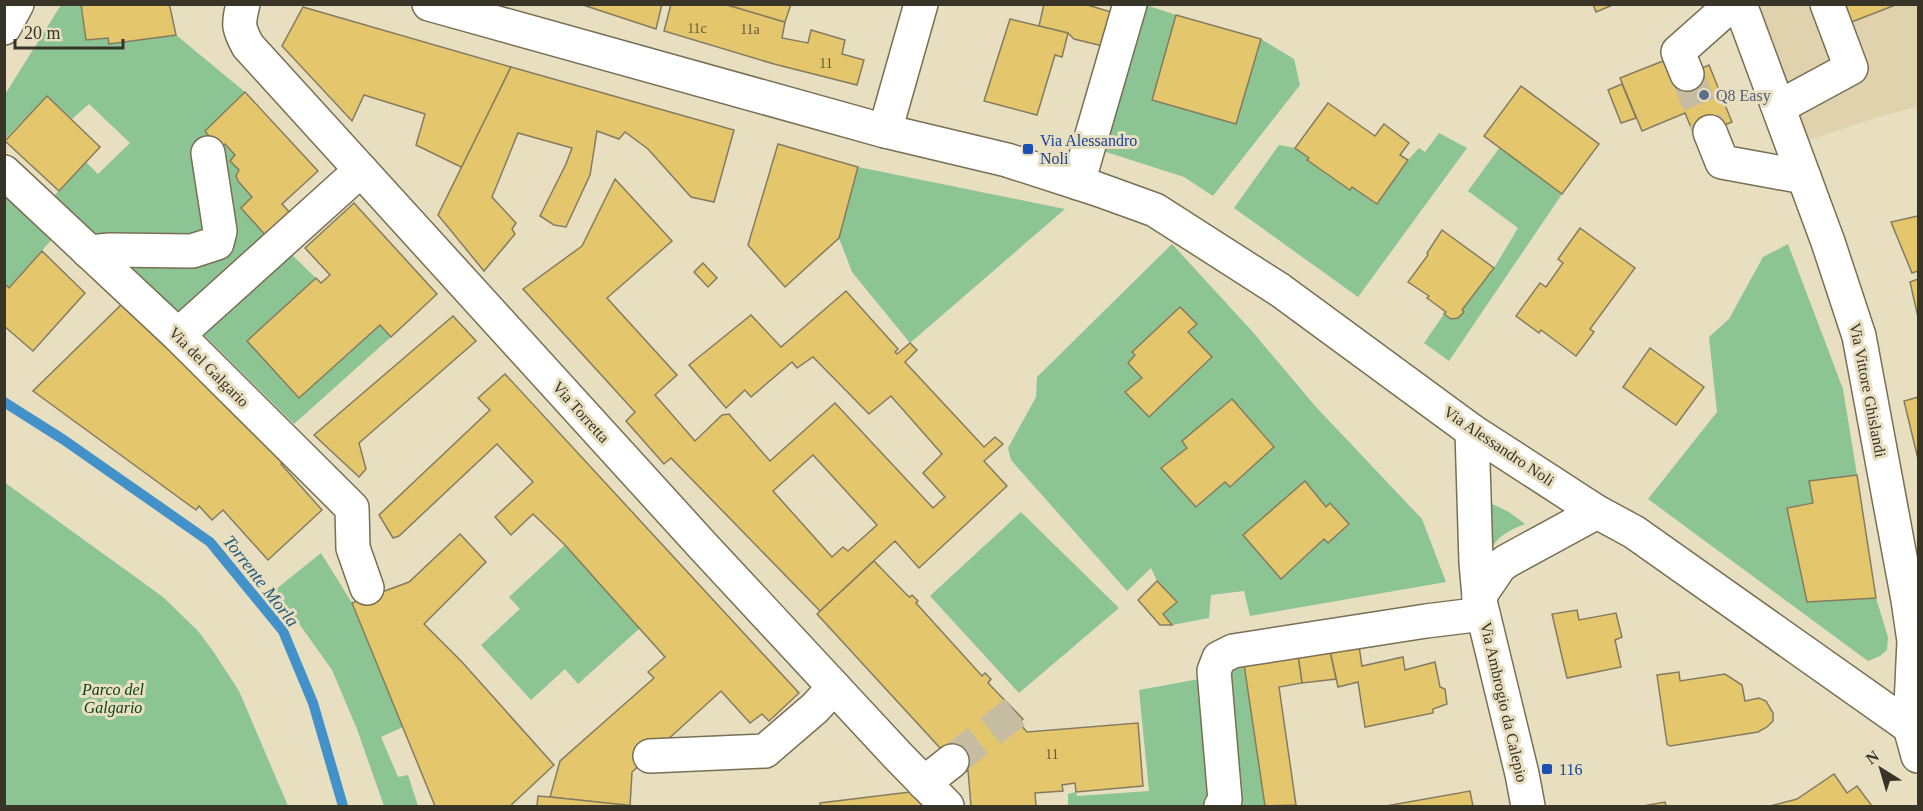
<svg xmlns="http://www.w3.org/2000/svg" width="1923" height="811" font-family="Georgia,serif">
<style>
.built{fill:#dfd2ad}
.green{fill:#8cc494;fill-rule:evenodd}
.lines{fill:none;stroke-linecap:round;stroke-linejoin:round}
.stream{stroke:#4291c9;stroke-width:10}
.building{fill:#e4c66d;stroke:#857c60;stroke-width:1.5;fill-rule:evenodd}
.minor-tunnel{stroke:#c5bca2;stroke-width:33;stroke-dasharray:33 16;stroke-linecap:butt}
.minor-casing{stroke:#786f54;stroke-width:36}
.minor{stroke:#fff;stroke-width:33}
.service-dot{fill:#5c6f8a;stroke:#e8dec0;stroke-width:2}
.transit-dot{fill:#1a4fb4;stroke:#e8dec0;stroke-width:2}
.labels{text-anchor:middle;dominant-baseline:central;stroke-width:6;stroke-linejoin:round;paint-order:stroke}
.number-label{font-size:14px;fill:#635839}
.service-label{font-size:16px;fill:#4e5e75;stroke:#e8dec0;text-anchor:start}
.transit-label{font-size:16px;fill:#164399;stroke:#e8dec0;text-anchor:start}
.street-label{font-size:16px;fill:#383428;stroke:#e8dec0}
.park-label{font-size:16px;font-style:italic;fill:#073f18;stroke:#e8dec0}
.water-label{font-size:18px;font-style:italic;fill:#1f587f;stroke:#e8dec0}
</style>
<rect width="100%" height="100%" fill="#e8dec0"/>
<polygon class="built" points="1758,5 1918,5 1918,106 1878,117 1809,140"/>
<g class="green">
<polygon points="61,5 81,5 86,40 108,38 109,44 176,35 245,92 205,131 220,149 225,144 235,155 230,161 239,170 236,176 237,181 252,197 241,208 268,238 181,315 52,198 86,162 98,174 130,143 89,104 72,119 47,96 4,140 4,96"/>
<polygon points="1146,5 1176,15 1152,100 1236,124 1261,39 1294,59 1300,85 1213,196 1184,177 1100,150"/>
<polygon points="1439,133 1467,148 1358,297 1234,208 1279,145 1295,148 1309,158 1308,161 1350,190 1352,187 1377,204 1408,160 1419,148 1425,152"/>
<polygon points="1500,147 1562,194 1449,361 1424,343 1444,314 1451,319 1458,318 1463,312 1462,310 1494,268 1518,228 1468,191"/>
<polygon points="858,167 1065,209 910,343 852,272 839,238"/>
<polygon points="4,192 53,238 9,288 4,283"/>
<path d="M 1172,244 L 1251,330 L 1316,407 L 1422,519 L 1446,582 L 1250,616 L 1244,591 L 1211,595 L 1209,618 L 1172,625 L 1163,614 L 1177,601 L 1157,581 L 1151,568 L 1127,591 L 1011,460 L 1008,448 L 1036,397 L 1037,377 ZM 1188,332 L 1212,358 L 1149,416 L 1125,392 L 1142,378 L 1128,363 L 1135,355 L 1132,352 ZM 1232,399 L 1274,446 L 1231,487 L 1225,482 L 1197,507 L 1162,468 L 1187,448 L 1182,441 Z"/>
<polygon points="1788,244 1843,389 1857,475 1810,481 1813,503 1787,508 1807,601 1876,598 1888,637 1887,650 1880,656 1868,661 1648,499 1717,412 1709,337 1729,319 1763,257"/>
<polygon points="292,255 316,278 247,341 299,398 380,325 391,337 294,424 203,334"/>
<polygon points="4,482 163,597 198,631 213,651 239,691 288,806 5,806"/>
<path d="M 1486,501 L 1509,512 L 1525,524 C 1504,532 1496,538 1486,558 Z"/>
<polygon points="1021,512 1119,608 1019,693 930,596"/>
<polygon points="565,545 640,628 578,684 565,669 531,700 481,645 520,609 509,597"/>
<polygon points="321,553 352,603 403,727 381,737 398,777 408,775 418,806 384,806 357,729 332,670 275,590"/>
<polygon points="1244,664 1265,806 1237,806 1214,671"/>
<polygon points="1199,679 1213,791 1203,806 1068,806 1068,794 1076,792 1077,796 1149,791 1139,690"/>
</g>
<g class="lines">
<polyline class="stream" points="4,402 64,440 210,542 283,631 313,703 343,806"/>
</g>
<g class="building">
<polygon points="81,4 168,4 170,7 176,35 109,44 108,38 86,40"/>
<polygon points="580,4 662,4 656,29"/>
<polygon points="671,4 724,4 785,22 782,38 808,43 811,30 845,40 842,54 864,60 857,85 774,64 664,31"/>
<polygon points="724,4 791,4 785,22"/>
<polygon points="1044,4 1084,4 1111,12 1103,46 1074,39 1068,33 1039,26"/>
<polygon points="1593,4 1615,4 1596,12"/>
<polygon points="1842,4 1898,4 1849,23"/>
<polygon points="303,7 511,67 463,168 416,145 425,114 364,95 352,121 282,46"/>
<polygon points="1176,15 1261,39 1236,124 1152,100"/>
<polygon points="1010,19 1068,33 1062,57 1055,55 1037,115 984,101"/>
<polygon points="1663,61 1672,81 1709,65 1732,122 1695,137 1685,113 1642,131 1620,78"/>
<polygon points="511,67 734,130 714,202 691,197 648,149 625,132 619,139 597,131 590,175 566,227 554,225 540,216 566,164 572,148 518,133 492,197 516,223 512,229 515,234 484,271 438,215"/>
<polygon points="1622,84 1636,118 1621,123 1608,90"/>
<polygon points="1521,86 1599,144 1562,194 1484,136"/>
<polygon points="245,92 318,171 282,204 293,216 268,238 241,208 252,197 238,181 236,176 239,170 230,161 235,155 225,144 219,149 205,131"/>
<polygon points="47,96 100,147 59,191 5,141"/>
<polygon points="1328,103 1375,136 1384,124 1409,143 1400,155 1408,160 1377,204 1352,187 1350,190 1307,160 1309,158 1295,148"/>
<polygon points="778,144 858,167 839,238 785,287 748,245"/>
<path d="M 615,179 L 672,241 L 607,298 L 677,375 L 655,395 L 695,441 L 722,415 L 729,414 L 770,461 L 835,403 L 933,508 L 945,497 L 923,473 L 942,454 L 891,396 L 869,414 L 813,357 L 797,368 L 792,362 L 751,397 L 745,390 L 726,408 L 689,365 L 751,315 L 781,347 L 846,291 L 898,349 L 895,352 L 897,354 L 910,343 L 917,350 L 905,362 L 984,447 L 995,437 L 1003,444 L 984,461 L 1007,486 L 919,568 L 895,541 L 820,611 L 671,458 L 664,464 L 626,421 L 635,412 L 523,289 L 582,246 ZM 813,455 L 877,525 L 848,551 L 843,547 L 832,557 L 773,491 Z"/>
<polygon points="354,203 437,294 391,337 380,325 299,398 247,341 316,278 321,283 330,275 305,248"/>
<polygon points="1918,216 1918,271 1912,273 1891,222"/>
<polygon points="1580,228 1635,268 1590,329 1594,332 1576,356 1541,330 1539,333 1516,316 1540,283 1546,287 1563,263 1558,259"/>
<polygon points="1442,230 1494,268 1462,310 1464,312 1458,318 1451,319 1444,314 1446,312 1427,298 1429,296 1408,282 1428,255 1427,253"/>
<polygon points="42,251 85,293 33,351 4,326 4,283 9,288"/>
<polygon points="703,263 717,278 708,287 694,272"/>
<polygon points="1918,279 1918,317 1910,282"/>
<polygon points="123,303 287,458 281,464 322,510 268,560 223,510 212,520 199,506 196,510 33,391"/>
<polygon points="1180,307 1197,324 1188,332 1212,357 1149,417 1125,392 1142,378 1128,363 1135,355 1132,352"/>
<polygon points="453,316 476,341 359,443 366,469 359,477 314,435"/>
<polygon points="1650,348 1704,387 1676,425 1623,387"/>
<polygon points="505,374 799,693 769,721 762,714 750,723 721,691 632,772 630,806 550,797 560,761 654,678 648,672 665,657 565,545 533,514 511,535 496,518 495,517 533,482 497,444 399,536 393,538 379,515 490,410 478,398"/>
<polygon points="1918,397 1918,459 1904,401"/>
<polygon points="1232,399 1274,447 1230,487 1225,482 1196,507 1161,468 1187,448 1182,441"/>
<polygon points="1857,475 1876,598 1807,602 1787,508 1813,503 1809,481"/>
<polygon points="1305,481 1326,507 1330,503 1349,524 1328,543 1324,539 1281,579 1243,535"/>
<polygon points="460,534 486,562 424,624 462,662 554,765 510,806 435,806 352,603 409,582"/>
<polygon points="874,561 908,596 910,597 912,595 918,601 916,603 982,676 985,673 991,679 988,683 1023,719 1019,723 1027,732 1138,723 1143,786 1076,792 1075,783 1062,785 1063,791 1035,793 1036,806 971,806 968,770 963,773 817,614"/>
<polygon points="1157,581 1177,602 1163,614 1172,625 1160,625 1138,600"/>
<polygon points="1577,610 1579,620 1616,613 1622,637 1615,640 1621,667 1567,678 1552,614"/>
<polygon points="1359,646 1362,666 1403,657 1405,670 1435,662 1440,687 1445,689 1447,704 1433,709 1433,713 1365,727 1358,682 1338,687 1330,651"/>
<polygon points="1330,651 1336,679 1302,683 1298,656"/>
<polygon points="1298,656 1302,683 1279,687 1296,805 1265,806 1244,664"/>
<polygon points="1679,672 1680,681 1725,674 1742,685 1745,701 1759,698 1766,701 1773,713 1773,721 1767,727 1758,732 1670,746 1667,744 1657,675"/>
<polygon points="1834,774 1847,793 1857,786 1872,806 1770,806 1797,799"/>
<polygon points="1470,791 1473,806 1386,806"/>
<polygon points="910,792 923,806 820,806 820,803"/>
<polygon points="538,796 550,797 636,806 537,806"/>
<polygon points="1665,802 1666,806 1643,806"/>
</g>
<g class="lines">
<g class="minor-tunnel">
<polyline points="1687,74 1710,132"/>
<polyline points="952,761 1015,712"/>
</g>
<defs>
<g id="minor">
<path d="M 243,4 C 238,24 238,28 248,46 L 702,545 L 899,757 L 947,806"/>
<polyline points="429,4 885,131 1007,160 1097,189 1155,210 1280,290 1472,431 1597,512 1634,532 1910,727"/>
<polyline points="1740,4 1828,242 1859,336 1908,600 1914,641 1910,727 1918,756"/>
<polyline points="4,28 17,4"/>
<polyline points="1687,74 1678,52 1732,4"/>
<polyline points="1779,107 1851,68 1827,4"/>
<polyline points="885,131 921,4"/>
<polyline points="1710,132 1722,162 1804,177"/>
<polyline points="4,172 178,335 352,508 353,548 367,588"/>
<polyline points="1078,183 1130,4"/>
<polyline points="89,252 110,250 192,251 217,243 220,231 208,153"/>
<polyline points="178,335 361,170"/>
<polyline points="1472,431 1476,562 1479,597 1522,774 1528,806"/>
<polyline points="1479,597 1500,566 1507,561 1597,512"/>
<polyline points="650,756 765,751 815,708 834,687"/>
<polyline points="924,783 952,761"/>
<polyline points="1221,806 1225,800 1214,671 1219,658 1233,651 1426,621 1483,614"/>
</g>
</defs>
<use href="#minor" class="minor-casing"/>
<use href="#minor" class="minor"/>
</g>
<circle class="service-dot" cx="1704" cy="95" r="6"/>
<g class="transit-dot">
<rect x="1022" y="143" width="12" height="12" rx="3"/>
<rect x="1541" y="763" width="12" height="12" rx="3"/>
</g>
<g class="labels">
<g class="number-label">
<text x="697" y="28">11c</text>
<text x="750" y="29">11a</text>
<text x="826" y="63">11</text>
<text x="1052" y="754">11</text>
</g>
<g class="service-label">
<text x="1716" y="95">Q8 Easy</text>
</g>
<g class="transit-label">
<text x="1040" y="140">Via Alessandro<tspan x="1040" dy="18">Noli</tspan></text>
<text x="1559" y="769">116</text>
</g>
<g class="street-label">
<text transform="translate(209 367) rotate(45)">Via del Galgario</text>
<text transform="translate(1868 390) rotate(79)">Via Vittore Ghislandi</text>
<text transform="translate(581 412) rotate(48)">Via Torretta</text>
<text transform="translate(1499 446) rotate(34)">Via Alessandro Noli</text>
<text transform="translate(1504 702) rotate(77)">Via Ambrogio da Calepio</text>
</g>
<g class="park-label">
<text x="113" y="689">Parco del<tspan x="113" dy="18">Galgario</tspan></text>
</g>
<g class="water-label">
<text transform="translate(261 581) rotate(52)">Torrente Morla</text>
</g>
</g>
<rect width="1923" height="811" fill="none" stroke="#383428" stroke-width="12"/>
<g transform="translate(1881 769) rotate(323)" stroke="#e8dec0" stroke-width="4.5" paint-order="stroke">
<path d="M0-4.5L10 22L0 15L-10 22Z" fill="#383428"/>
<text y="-9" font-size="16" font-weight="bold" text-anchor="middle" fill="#383428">N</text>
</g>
<path d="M15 39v9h108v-9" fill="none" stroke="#383428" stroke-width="3"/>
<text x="24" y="39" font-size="18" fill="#383428" stroke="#e8dec0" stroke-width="4.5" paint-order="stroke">20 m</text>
</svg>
